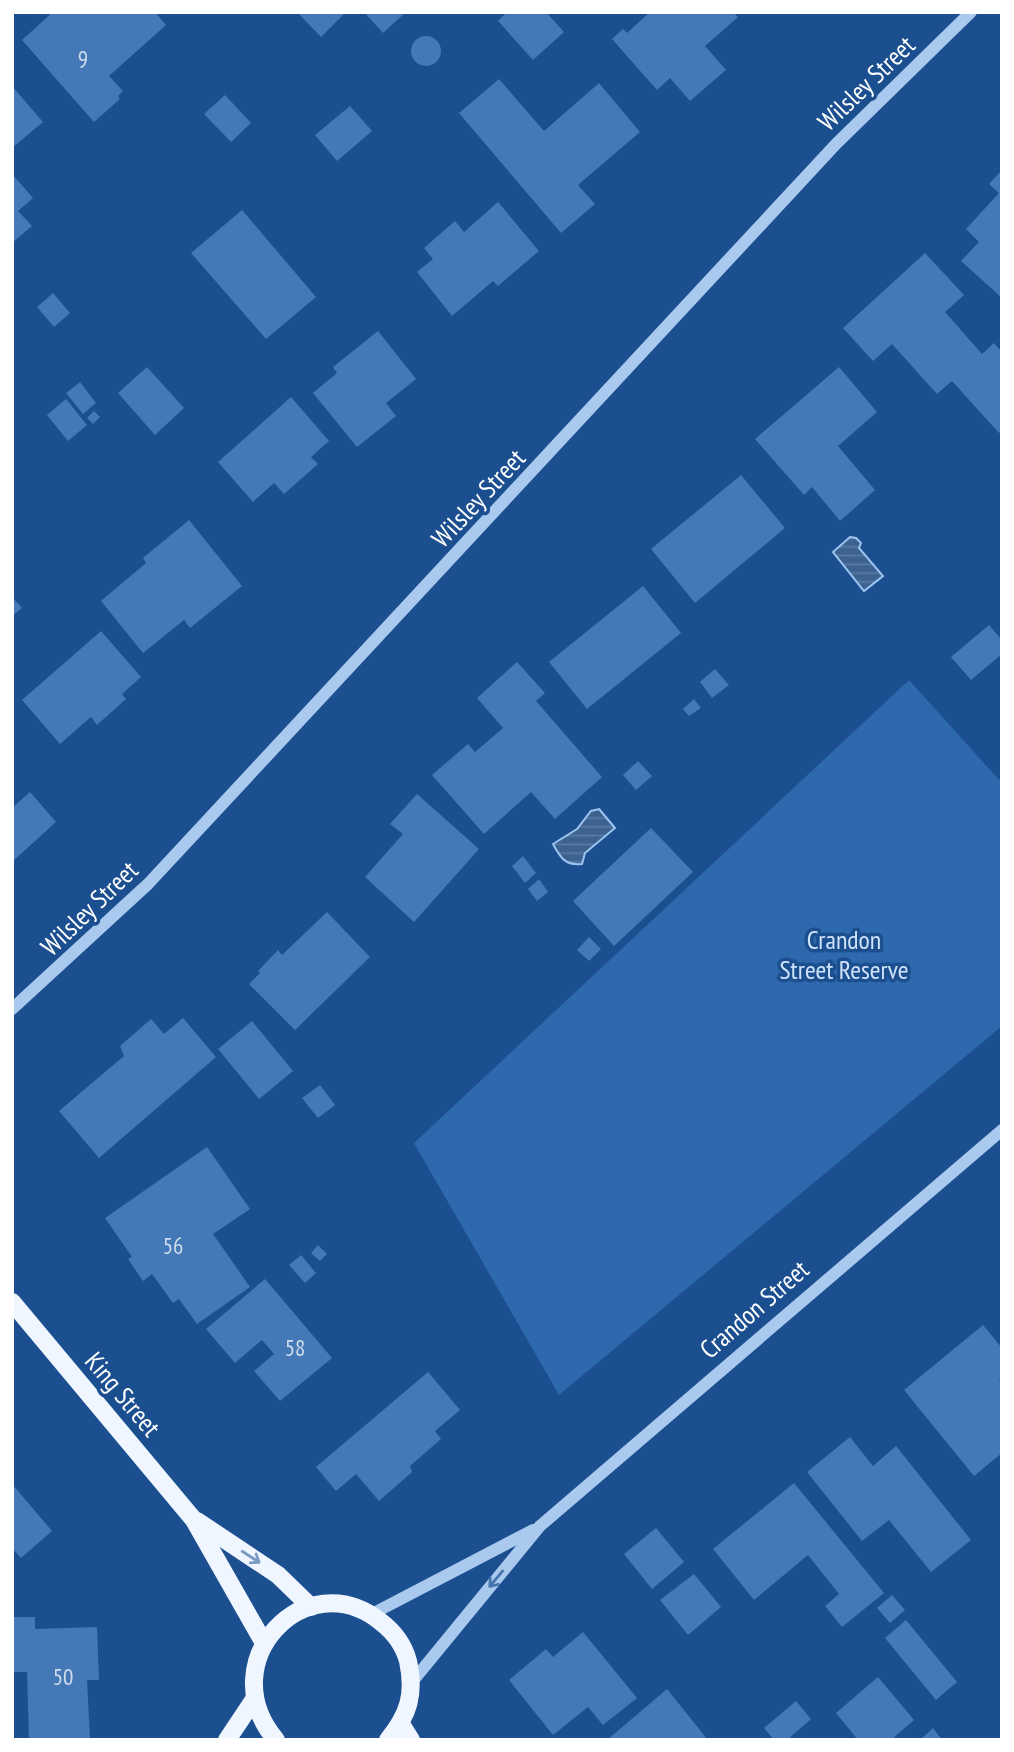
<svg xmlns="http://www.w3.org/2000/svg" width="1014" height="1752" font-family="'PT Sans Narrow',sans-serif">
<style>
.green{fill:#2e69ad}
.water{fill:url(#water-rules);stroke:#9cc4f0;stroke-width:2}
.building{fill:#4478b7}
.lines{fill:none;stroke-linecap:round;stroke-linejoin:round}
.minor{stroke:#a9c9ee;stroke-width:12}
.major{stroke:#f0f6ff;stroke-width:18}
.oneway{stroke:#7b9ac1}
.oneway2{stroke:#4674ac}
.labels{text-anchor:middle;dominant-baseline:central;stroke-width:7;stroke-linejoin:round;paint-order:stroke}
.number-label{font-size:23px;fill:#d0dded}
.street-label{font-size:26px;fill:#fff;stroke:#1b4f8f}
.park-label{font-size:26px;fill:#cfe3fa;stroke:#1b4f8f}
</style>
<defs>
<pattern id="water-rules" width="6" height="5" patternUnits="userSpaceOnUse" patternTransform="scale(1.75)"><rect width="6" height="5" fill="#3c6290"/><path d="M0 2.5h6" fill="none" stroke="#597aa1"/></pattern>
</defs>
<rect width="100%" height="100%" fill="#1b4f8f"/>
<polygon class="green" points="909,680 1002,783 1002,1026 559,1395 414,1143"/>
<g class="water">
<polygon points="850,537 856,538 861,543 859,548 883,576 864,591 833,552"/>
<path d="M 599,809 L 615,828 L 585,853 L 582,864 C 565,866 560,857 553,844 L 577,829 L 591,811 Z"/>
</g>
<g class="building">
<polygon points="53,12 155,12 166,25 109,76 123,91 118,96 120,99 94,122 22,40"/>
<polygon points="297,12 346,12 321,37"/>
<polygon points="364,12 406,12 383,33"/>
<polygon points="507,12 546,12 564,32 533,60 498,21"/>
<polygon points="650,12 733,12 738,17 705,46 726,70 690,101 670,78 657,90 612,39 623,29 627,33"/>
<circle cx="426" cy="51" r="15"/>
<polygon points="499,79 544,131 599,83 640,132 578,185 595,204 561,233 459,113"/>
<polygon points="12,86 43,122 12,148"/>
<polygon points="225,95 251,123 231,142 204,114"/>
<polygon points="350,106 372,131 337,161 315,135"/>
<polygon points="1002,170 1002,298 961,261 979,242 966,229 999,193 989,184"/>
<polygon points="12,174 33,198 18,211 32,226 12,243"/>
<polygon points="498,202 539,251 498,286 493,281 452,316 417,272 433,259 424,248 455,221 464,232"/>
<polygon points="242,210 316,297 266,339 191,253"/>
<polygon points="925,253 964,295 945,312 982,354 994,343 1002,352 1002,430 999,433 952,381 937,394 892,344 873,361 843,328"/>
<polygon points="53,293 70,313 54,327 37,307"/>
<polygon points="378,331 416,379 386,403 396,416 357,447 313,393 337,373 333,367"/>
<polygon points="147,367 184,408 155,435 118,393"/>
<polygon points="839,367 877,412 838,446 875,490 840,521 812,487 804,495 755,439"/>
<polygon points="80,382 96,403 83,414 66,393"/>
<polygon points="291,397 329,441 311,457 318,464 284,494 274,483 253,502 218,462"/>
<polygon points="66,399 87,425 68,441 47,415"/>
<polygon points="94,411 100,417 93,424 87,418"/>
<polygon points="741,475 785,528 695,603 651,549"/>
<polygon points="189,520 242,586 190,628 184,620 143,653 101,601 146,563 143,558"/>
<polygon points="643,586 681,633 587,709 549,662"/>
<polygon points="12,597 22,608 12,616"/>
<polygon points="989,625 1002,640 1002,654 971,680 951,657"/>
<polygon points="101,631 141,677 122,694 126,699 97,725 91,717 60,744 22,700"/>
<polygon points="517,662 545,693 536,701 602,777 555,819 531,792 484,834 432,775 468,744 475,752 503,728 477,698"/>
<polygon points="715,669 729,685 712,698 700,682"/>
<polygon points="694,699 701,708 689,716 683,709"/>
<polygon points="638,761 652,776 636,790 623,775"/>
<polygon points="30,792 56,822 12,862 12,808"/>
<polygon points="417,794 479,849 414,922 365,877 403,834 390,824"/>
<polygon points="651,828 693,872 614,946 573,901"/>
<polygon points="523,856 536,873 525,883 512,866"/>
<polygon points="539,879 548,892 537,901 528,889"/>
<polygon points="327,912 370,957 295,1030 249,984 260,973 258,971 278,950 282,955"/>
<polygon points="589,937 601,949 589,961 577,950"/>
<polygon points="183,1018 216,1057 99,1158 59,1111 124,1056 120,1046 151,1019 164,1034"/>
<polygon points="252,1021 293,1071 259,1099 218,1049"/>
<polygon points="320,1085 335,1105 318,1118 302,1098"/>
<polygon points="207,1147 250,1209 213,1234 250,1287 197,1324 179,1299 173,1303 152,1274 143,1281 128,1259 132,1257 105,1218"/>
<polygon points="318,1245 327,1254 320,1261 311,1253"/>
<polygon points="301,1255 316,1273 305,1283 289,1265"/>
<polygon points="265,1279 332,1358 280,1401 254,1371 274,1354 262,1340 235,1363 206,1329"/>
<polygon points="983,1325 1002,1348 1002,1377 999,1379 1002,1383 1002,1453 974,1476 904,1390"/>
<polygon points="428,1372 460,1410 435,1431 441,1439 410,1466 412,1472 379,1501 356,1474 336,1491 316,1467"/>
<polygon points="850,1437 873,1466 896,1446 971,1540 931,1572 889,1520 862,1541 807,1472"/>
<polygon points="794,1483 884,1593 842,1627 825,1606 839,1594 808,1555 754,1600 713,1549"/>
<polygon points="12,1484 52,1531 21,1558 12,1548"/>
<polygon points="656,1528 684,1562 652,1589 624,1554"/>
<polygon points="694,1574 721,1607 688,1635 660,1600"/>
<polygon points="892,1595 905,1610 890,1623 877,1608"/>
<polygon points="12,1617 35,1617 35,1629 97,1627 99,1680 87,1680 90,1739 29,1740 27,1672 12,1672"/>
<polygon points="906,1620 957,1682 936,1700 885,1638"/>
<polygon points="583,1632 637,1698 603,1725 588,1707 553,1735 509,1680 546,1649 553,1657"/>
<polygon points="878,1677 914,1720 891,1740 858,1740 836,1713"/>
<polygon points="667,1689 708,1740 607,1740"/>
<polygon points="796,1701 811,1719 787,1740 774,1740 764,1728"/>
<polygon points="933,1728 942,1740 920,1740"/>
</g>
<g class="lines">
<g class="minor">
<polyline points="12,1009 148,884 836,144 971,12"/>
<polyline points="372,1614 533,1530"/>
<polyline points="412,1682 540,1526 1002,1130"/>
</g>
<g class="major">
<polyline points="12,1302 194,1520 264,1643"/>
<polyline points="197,1521 278,1575 311,1607"/>
<polyline points="401,1724 411,1740"/>
<polyline points="227,1740 255,1698"/>
<path d="M 276,1740 C 210,1662 306,1561 381,1622 C 394,1632 404,1646 408,1661 C 415,1694 409,1714 388,1740"/>
</g>
</g>
<defs><path id="oneway-shaft" d="M-6 0H5M1.5-3L5.5 0L1.5 3" fill="none" stroke-width="1.6" stroke-linecap="round" stroke-linejoin="round" transform="scale(1.75)"/></defs>
<use class="oneway" href="#oneway-shaft" transform="translate(251 1557) rotate(33)"/>
<use class="oneway2" href="#oneway-shaft" transform="translate(496 1579) rotate(130)"/>
<g class="labels">
<g class="number-label">
<text x="83" y="58">9</text>
<text x="173" y="1245">56</text>
<text x="295" y="1347">58</text>
<text x="63" y="1676">50</text>
</g>
<g class="street-label">
<text transform="translate(866 83) rotate(-44)">Wilsley Street</text>
<text transform="translate(478 498) rotate(-47)">Wilsley Street</text>
<text transform="translate(89 908) rotate(-44)">Wilsley Street</text>
<text transform="translate(754 1309) rotate(-41)">Crandon Street</text>
<text transform="translate(123 1394) rotate(50)">King Street</text>
</g>
<g class="park-label">
<text x="844" y="939">Crandon<tspan x="844" dy="30">Street Reserve</tspan></text>
</g>
</g>
<rect width="1014" height="1752" fill="none" stroke="#ffffff" stroke-width="28"/>
</svg>
